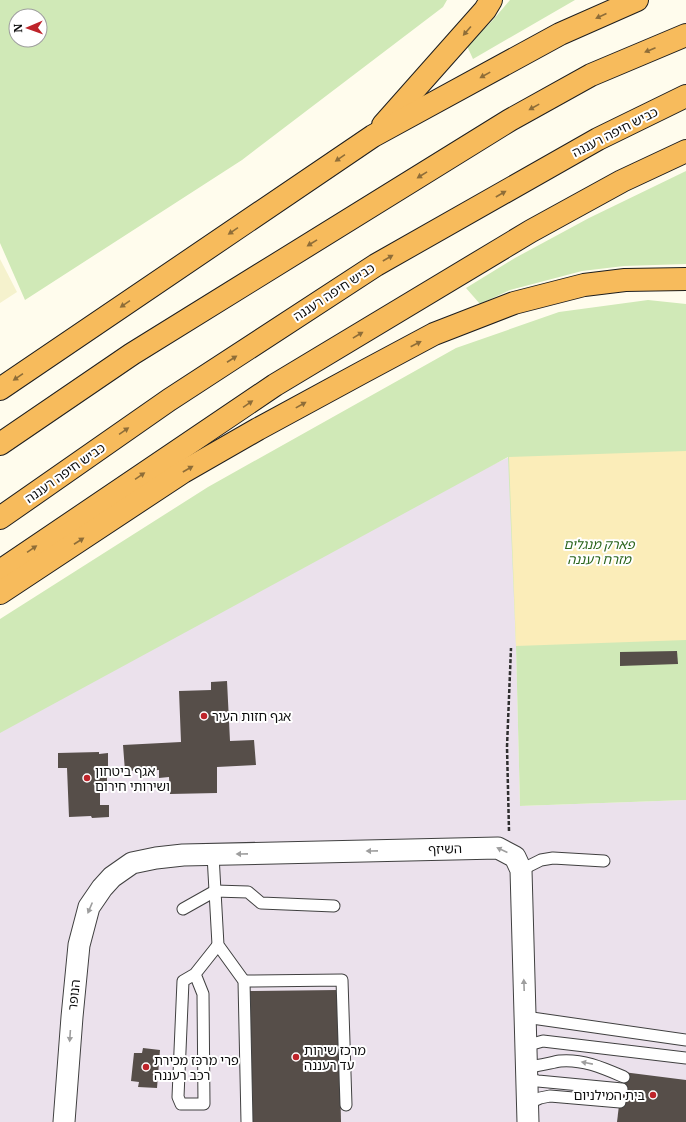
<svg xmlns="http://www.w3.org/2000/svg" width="686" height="1122" font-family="Merriweather,'Noto Sans Hebrew',serif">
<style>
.industrial{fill:#ebe1ec}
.farmland{fill:#f5f2cd}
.green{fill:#d0e9b7;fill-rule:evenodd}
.sand{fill:#fbedb9}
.building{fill:#564e49}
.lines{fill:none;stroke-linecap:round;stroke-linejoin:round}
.service-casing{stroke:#404040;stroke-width:13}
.minor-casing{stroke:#404040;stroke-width:23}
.trunk-casing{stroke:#1e1e1e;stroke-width:24}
.path{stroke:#2f2f2f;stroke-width:2.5;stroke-dasharray:4 2;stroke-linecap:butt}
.service{stroke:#fff;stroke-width:11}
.minor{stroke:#fff;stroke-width:21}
.trunk{stroke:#f7bb5c;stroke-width:22}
.oneway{fill:#8e6d38}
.oneway2{fill:#9e9e9e}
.poi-dot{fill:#be242a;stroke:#fff;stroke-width:1.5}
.labels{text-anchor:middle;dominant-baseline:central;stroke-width:4;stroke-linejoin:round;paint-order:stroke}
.street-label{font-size:13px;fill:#0d0d0d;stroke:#fff}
.park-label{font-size:13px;font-style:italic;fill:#2b651d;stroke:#fff}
.poi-label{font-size:13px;fill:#0d0d0d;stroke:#fff;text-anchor:start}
</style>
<rect width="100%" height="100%" fill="#fffced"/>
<polygon class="industrial" points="509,457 516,646 520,806 686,800 686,1122 0,1122 0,702"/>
<polygon class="farmland" points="0,259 17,292 0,303"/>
<g class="green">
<path d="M 0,0 L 447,0 L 443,7 L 242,160 L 25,300 L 0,243 ZM 16,16 L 40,16 L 40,40 L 16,40 Z"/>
<polygon points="510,0 575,0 473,59 467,46 492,21"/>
<polygon points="686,171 686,264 624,266 582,271 510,290 480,304 466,288 515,258 589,218"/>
<polygon points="648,300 686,304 686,800 520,806 516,646 508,457 0,733 0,619 208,487 456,348 559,312"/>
</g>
<polygon class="sand" points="686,451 686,640 516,646 509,457"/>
<g class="building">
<polygon points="677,651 678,664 620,666 620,652"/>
<polygon points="227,681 230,741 254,740 256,765 217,767 217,793 170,794 169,777 159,778 159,770 125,771 123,745 181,742 179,691 211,690 211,682"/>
<polygon points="99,752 99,754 108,753 108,767 99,767 100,770 107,770 107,786 100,786 100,805 109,805 109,817 92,818 91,816 69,817 67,768 58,768 58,753"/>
<polygon points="338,990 341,1122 253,1122 250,991"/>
<polygon points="143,1048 160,1050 157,1088 138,1087 139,1082 131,1081 134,1053 142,1053"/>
<polygon points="623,1072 686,1080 686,1122 617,1122"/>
</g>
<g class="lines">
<defs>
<g id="service">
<polyline points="213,855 218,945 244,981 247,1122"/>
<polyline points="521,870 541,860 553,858 604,861"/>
<polyline points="183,909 215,891 248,892 261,903 334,906"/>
<polyline points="195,974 203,994 204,1104 181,1104 178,1097 183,981 195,974 218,945"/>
<polyline points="244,981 342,980 346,1105"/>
<polyline points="525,1017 686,1040"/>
<polyline points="525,1046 543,1041 686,1058"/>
<path d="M 526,1067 C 538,1066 549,1063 560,1061 C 583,1059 603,1068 624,1077"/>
<polyline points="526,1079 538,1081 622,1089"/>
<polyline points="527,1104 540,1098 550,1096 620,1102"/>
</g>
<polyline id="minor" points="64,1122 72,1017 79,945 89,907 102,888 112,877 132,863 156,858 183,855 498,848 515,857 521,870 528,1122"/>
<g id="trunk">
<polyline points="383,125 485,10 491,0"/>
<polyline points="0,389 373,136 560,34 637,0"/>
<polyline points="0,444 132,354 510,120 591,75 686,35"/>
<polyline points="0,518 169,400 376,265 598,139 686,96"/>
<polyline points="0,571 275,385 531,231 622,181 686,151"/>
<polyline points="0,593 183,472 258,429 363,372 434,334 514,303 584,285 625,280 686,279"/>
</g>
</defs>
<use href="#service" class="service-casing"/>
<use href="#minor" class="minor-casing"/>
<use href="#trunk" class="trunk-casing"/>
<polyline class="path" points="509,831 507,747 511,648"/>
<use href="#service" class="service"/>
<use href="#minor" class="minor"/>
<use href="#trunk" class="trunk"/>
</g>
<defs><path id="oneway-solid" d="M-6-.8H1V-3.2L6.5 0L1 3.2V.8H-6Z"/></defs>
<g class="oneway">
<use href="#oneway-solid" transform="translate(601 16) rotate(156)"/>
<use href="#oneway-solid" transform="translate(467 31) rotate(131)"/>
<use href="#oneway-solid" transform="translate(650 50) rotate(157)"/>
<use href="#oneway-solid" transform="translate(485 75) rotate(151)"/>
<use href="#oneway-solid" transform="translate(534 107) rotate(151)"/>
<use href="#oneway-solid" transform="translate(340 158) rotate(146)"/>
<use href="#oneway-solid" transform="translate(422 175) rotate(148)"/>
<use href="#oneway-solid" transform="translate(501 194) rotate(-30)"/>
<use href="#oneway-solid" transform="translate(233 231) rotate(146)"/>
<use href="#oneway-solid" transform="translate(312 243) rotate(148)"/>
<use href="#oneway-solid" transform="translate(388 258) rotate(-30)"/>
<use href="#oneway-solid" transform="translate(125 304) rotate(146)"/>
<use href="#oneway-solid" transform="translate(358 335) rotate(-31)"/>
<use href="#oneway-solid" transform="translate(416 344) rotate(-27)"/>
<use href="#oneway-solid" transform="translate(232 359) rotate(-33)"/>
<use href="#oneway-solid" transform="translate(18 377) rotate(146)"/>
<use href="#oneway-solid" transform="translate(248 404) rotate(-34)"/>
<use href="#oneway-solid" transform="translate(301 405) rotate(-29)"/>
<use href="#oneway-solid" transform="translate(124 431) rotate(-35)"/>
<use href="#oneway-solid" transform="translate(188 469) rotate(-30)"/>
<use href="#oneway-solid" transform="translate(140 476) rotate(-34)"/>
<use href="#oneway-solid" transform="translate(79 541) rotate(-33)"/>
<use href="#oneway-solid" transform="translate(32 549) rotate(-34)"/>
</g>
<g class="oneway2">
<use href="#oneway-solid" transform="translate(502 850) rotate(-155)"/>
<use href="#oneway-solid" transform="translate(372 851) rotate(179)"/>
<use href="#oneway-solid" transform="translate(242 854) rotate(179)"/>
<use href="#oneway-solid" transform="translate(90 908) rotate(113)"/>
<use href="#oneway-solid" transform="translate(524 985) rotate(-92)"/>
<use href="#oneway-solid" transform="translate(70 1036) rotate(94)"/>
<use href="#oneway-solid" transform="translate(587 1063) rotate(-169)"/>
</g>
<g class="poi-dot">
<circle cx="204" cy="716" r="4"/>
<circle cx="87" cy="778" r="4"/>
<circle cx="296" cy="1057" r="4"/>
<circle cx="146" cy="1067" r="4"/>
<circle cx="653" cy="1095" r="4"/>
</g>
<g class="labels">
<g class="street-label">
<text transform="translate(615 132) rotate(-27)">כביש חיפה רעננה</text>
<text transform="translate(334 292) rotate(-33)">כביש חיפה רעננה</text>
<text transform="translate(65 473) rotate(-35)">כביש חיפה רעננה</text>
<text transform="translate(445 849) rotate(-2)">השיזף</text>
<text transform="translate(74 995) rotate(-84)">הנופר</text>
</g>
<g class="park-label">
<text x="599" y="544">פארק מנגלים<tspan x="599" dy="15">מזרח רעננה</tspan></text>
</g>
<g class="poi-label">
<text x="212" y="716">אגף חזות העיר</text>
<text x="95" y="771">אגף ביטחון<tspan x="95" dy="15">ושירותי חירום</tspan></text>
<text x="304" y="1050">מרכז שירות<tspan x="304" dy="15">עד רעננה</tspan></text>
<text x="154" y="1060">פרי מרכז מכירת<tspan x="154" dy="15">רכב רעננה</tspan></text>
<text x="645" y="1095" text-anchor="end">בית המילניום</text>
</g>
</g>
<g transform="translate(28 28) rotate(268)"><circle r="19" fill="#ffffff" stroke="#9e9e9e"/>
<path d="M0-3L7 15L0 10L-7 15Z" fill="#be242a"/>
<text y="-6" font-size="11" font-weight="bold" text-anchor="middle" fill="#0d0d0d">N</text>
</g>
</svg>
